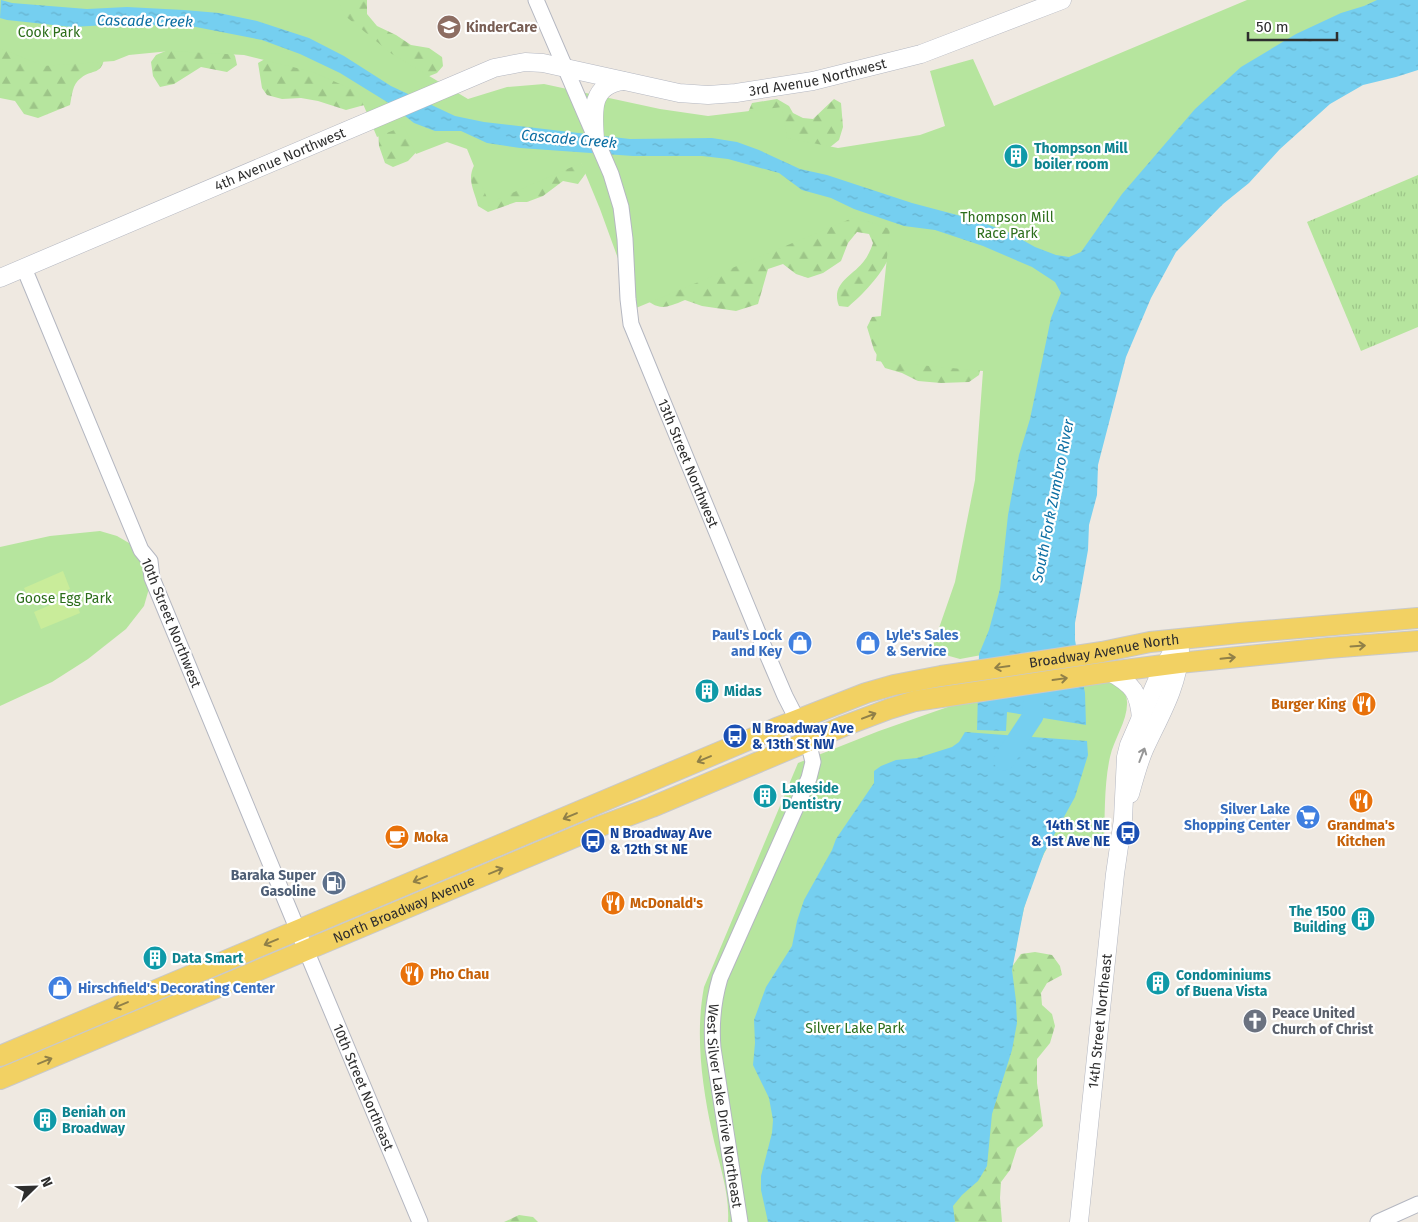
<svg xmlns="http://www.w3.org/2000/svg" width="1418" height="1222" font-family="'Fira Sans',sans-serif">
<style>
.grass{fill:url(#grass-tufts)}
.forest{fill:url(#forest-firs)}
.park{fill:#b6e59e}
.pitch{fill:#c9ec9a}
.water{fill:url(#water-ripples)}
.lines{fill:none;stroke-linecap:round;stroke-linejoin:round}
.river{stroke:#75cff0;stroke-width:21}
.tertiary-casing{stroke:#b4b7c1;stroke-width:17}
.secondary-casing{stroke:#b4b7c1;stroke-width:19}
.primary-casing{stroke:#c9c9c9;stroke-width:22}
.tertiary{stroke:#fff;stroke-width:15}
.secondary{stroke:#fff;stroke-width:18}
.primary{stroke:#f2d163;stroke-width:20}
.oneway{stroke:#908048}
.oneway2{stroke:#969696}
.labels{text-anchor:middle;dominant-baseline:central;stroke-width:4.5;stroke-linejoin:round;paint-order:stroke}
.education-label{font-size:14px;font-weight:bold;fill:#785e54;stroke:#fff;text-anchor:start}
.park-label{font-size:14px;fill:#2c6e1b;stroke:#fff}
.street-label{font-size:14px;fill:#2e2e2e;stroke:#fff}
.culture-label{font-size:14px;font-weight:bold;fill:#0d838f;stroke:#fff;text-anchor:start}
.shop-label{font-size:14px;font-weight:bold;fill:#366cbe;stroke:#fff;text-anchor:end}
.food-label{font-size:14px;font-weight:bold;fill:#c56008;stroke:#fff;text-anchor:start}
.transit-label{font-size:14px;font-weight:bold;fill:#164399;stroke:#fff;text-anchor:start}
.service-label{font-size:14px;font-weight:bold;fill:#4e5e75;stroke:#fff;text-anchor:end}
.worship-label{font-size:14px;font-weight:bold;fill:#5b616d;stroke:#fff;text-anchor:start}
.water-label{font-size:15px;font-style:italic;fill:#0d6fa3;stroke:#fff}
</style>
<defs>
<pattern id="grass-tufts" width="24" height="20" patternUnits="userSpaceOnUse" patternTransform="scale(1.25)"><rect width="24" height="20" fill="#b6e59e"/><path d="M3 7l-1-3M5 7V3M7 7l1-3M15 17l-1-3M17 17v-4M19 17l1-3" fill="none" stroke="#9dc588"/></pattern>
<pattern id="forest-firs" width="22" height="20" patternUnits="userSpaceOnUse" patternTransform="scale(1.25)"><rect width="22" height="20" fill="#b6e59e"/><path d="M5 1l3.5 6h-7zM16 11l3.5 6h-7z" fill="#9dc588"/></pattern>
<pattern id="water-ripples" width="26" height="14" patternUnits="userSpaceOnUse" patternTransform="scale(1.25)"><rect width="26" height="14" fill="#75cff0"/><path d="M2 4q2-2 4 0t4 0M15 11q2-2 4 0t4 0" fill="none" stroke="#66b2ce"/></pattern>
</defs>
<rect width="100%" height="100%" fill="#efe9e1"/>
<polygon class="grass" points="1418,175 1418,327 1361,351 1307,222"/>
<g class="forest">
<polygon points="317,0 367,0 367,14 377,26 396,35 411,45 429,48 442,57 443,66 437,73 422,79"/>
<path d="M 9,37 L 105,54 C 102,77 93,68 81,78 C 72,84 72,96 70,105 L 38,118 L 24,114 L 15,101 L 0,98 L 0,48 Z"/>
<polygon points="173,48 229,48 235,56 237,65 227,72 201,67 174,84 160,87 153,76 151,62 156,55"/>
<polygon points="270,56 345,69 368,104 346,110 318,101 301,98 282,99 267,95 262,88 258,63"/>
<polygon points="777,99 789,106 793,113 803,118 813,119 834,99 841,103 843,127 839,140 829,148 804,150 747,115 752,103"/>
<path d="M 388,122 L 574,146 L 586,173 L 578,184 L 563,181 L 543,196 L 527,202 L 516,202 L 488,212 L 478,206 C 476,197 471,187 471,178 C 471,166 479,163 475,149 L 455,141 L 437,141 L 423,145 L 408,161 L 393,167 L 385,163 L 379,146 L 378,128 Z"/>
<path d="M 638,150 L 885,215 C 888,221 892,227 893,233 C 898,259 866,292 848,307 L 839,306 C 830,283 853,276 864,261 C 868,256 871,249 873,243 L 869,234 L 857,232 L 848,243 L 841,261 L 823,273 L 808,278 L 796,274 L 783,264 L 768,269 L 758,304 L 736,311 L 702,306 L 685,300 C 662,310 658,310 639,294 Z"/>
<polygon points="891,315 982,364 979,375 969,382 941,383 918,381 902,373 885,368 874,350 867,327 872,317"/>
<polygon points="1035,952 1052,955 1060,966 1062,975 1047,983 1041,993 1042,1005 1052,1014 1055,1026 1050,1043 1037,1059 1037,1083 1043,1126 1032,1136 1017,1148 1010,1170 1001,1182 1000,1198 1002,1222 943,1222 1009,971 1021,954"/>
<polygon points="519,1215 533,1217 538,1222 504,1222"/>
</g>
<g class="park">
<polygon points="0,0 338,0 344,15 392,54 468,99 507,87 544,84 660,109 708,116 782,107 787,138 838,148 920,135 945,126 930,71 973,59 994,106 1247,0 1418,0 1110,279 1035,645 960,659 931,651 955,582 975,480 983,371 876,361 890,229 855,217 636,308 600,209 581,163 489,203 467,149 447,142 416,154 404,126 377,137 358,92 313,72 244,55 170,51 129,55 114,61 43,66 0,48"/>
<polygon points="100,531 117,536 141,550 152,578 144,606 126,629 88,659 52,682 0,706 0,547 50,536"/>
<path d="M 1112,681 C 1119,687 1127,692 1127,702 C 1128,720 1114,739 1110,757 C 1104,784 1105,815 1104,842 L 1051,841 C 1032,873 1021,913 1016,949 C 1014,956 1012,964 1013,972 C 1013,989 1019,1007 1017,1025 C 1013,1056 995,1085 992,1116 C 990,1133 992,1154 985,1169 C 977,1184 964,1193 953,1206 L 955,1222 L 728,1222 C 730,1192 718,1161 712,1132 C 702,1085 695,1034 704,987 L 798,763 L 879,731 L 962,702 Z"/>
</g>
<g class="pitch">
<polygon points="63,571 70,589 32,605 24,588"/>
<polygon points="73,595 80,613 41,629 34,612"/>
</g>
<g class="water">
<polygon points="1,0 12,3 87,9 127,7 184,10 219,13 257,21 309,38 344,56 391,86 455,116 484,122 630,139 712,138 737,142 759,150 800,169 827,175 912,203 976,220 1010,233 1035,247 1056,255 1069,257 1081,252 1122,194 1195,109 1241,67 1296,34 1341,13 1364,6 1377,0 1418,0 1418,70 1396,77 1363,85 1330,104 1280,149 1249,183 1223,204 1176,252 1151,298 1126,357 1098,465 1097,495 1089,525 1088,550 1075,623 1075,640 1085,693 1086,725 1007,712 1006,731 977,730 979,654 989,630 1000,589 1008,515 1019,455 1030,419 1051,318 1061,293 1055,282 1032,267 983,246 935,230 904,226 854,209 831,198 802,190 779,173 728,159 702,156 633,156 520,148 487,143 461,131 435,131 414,123 387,102 340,73 300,54 262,40 196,27 126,24 72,27 7,20 0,18"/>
<polygon points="965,732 1087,741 1088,755 1075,797 1044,853 1024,908 1012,970 1016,1001 1017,1023 1012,1050 992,1114 987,1166 978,1181 962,1195 953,1206 955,1222 768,1222 761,1190 761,1176 772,1133 773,1120 769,1098 753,1065 755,1043 754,1020 766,987 792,946 797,921 804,900 832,850 836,839 874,783 874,771 881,766 896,760 917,758 952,747 959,742"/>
</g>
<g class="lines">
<polyline class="river" points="1004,760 1033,716 1034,689"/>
<defs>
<g id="tertiary">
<path id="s1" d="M 536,0 L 611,174 L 621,207 L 625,239 L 628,299 L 631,324 L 761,640 L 785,696 L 808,741 L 813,762 L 809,778 L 720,978 C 713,1002 711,1024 713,1048 L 740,1222"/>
<path id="s2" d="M 24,268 L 141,550 L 150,561 L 152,578 L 306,950 L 420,1222"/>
<polyline points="1378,1222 1418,1204"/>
</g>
<g id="secondary">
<path d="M 595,139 C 593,112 590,85 623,81"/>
<path id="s3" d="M 0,278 L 494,68 L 525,62 L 543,63 L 679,93 L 708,95 L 736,93 L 813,81 L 921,54 L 1062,0"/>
<path d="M 1110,672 C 1133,685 1139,692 1141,719"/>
<path d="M 1130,794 C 1134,780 1138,764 1144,750 C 1159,717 1178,687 1180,650"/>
<path id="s4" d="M 1079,1222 L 1115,874 L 1123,819 L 1126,757 L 1129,745 L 1159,676 L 1171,654 L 1181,639"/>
</g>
<g id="primary">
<path id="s5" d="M 0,1056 L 779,727 L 866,693 L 894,685 L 941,676 L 1102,652 L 1150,642 L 1240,633 L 1418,618"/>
<path id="s6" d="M 0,1079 L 601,826 L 652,807 L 844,726 L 889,709 L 915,701 L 1102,673 L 1179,663 L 1328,648 L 1418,641"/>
</g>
</defs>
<use href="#tertiary" class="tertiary-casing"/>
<use href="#secondary" class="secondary-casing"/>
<use href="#primary" class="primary-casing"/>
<use href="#tertiary" class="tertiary"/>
<use href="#secondary" class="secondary"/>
<use href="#primary" class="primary"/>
</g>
<defs><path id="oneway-shaft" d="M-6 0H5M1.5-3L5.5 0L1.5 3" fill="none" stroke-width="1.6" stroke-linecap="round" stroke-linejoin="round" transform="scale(1.25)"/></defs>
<g class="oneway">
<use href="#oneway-shaft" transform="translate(1358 646) rotate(-4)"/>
<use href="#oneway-shaft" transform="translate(1228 658) rotate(-6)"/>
<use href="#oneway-shaft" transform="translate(1002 667) rotate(172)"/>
<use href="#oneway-shaft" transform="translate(1060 679) rotate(-8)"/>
<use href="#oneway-shaft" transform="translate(869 716) rotate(-21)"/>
<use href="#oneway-shaft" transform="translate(704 759) rotate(157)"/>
<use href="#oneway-shaft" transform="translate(570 816) rotate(157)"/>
<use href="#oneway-shaft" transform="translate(496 871) rotate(-22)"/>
<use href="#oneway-shaft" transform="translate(420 879) rotate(157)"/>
<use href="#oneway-shaft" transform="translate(271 942) rotate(157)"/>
<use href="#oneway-shaft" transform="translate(121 1005) rotate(157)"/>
<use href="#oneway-shaft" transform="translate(45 1061) rotate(-22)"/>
</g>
<use class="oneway2" href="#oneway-shaft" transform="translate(1142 755) rotate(-69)"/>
<defs>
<symbol id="school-disc" viewBox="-11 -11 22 22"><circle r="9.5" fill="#8d6e63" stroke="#fff"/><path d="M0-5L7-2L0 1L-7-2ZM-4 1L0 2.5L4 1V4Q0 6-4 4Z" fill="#fff"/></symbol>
<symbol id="building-disc" viewBox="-11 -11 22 22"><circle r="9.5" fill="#0f9aa8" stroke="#fff"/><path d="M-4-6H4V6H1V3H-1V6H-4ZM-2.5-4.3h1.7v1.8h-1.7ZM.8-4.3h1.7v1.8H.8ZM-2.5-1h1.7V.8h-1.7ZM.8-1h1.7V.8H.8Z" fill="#fff"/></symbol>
<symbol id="shop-disc" viewBox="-11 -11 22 22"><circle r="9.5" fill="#3f7fe0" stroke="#fff"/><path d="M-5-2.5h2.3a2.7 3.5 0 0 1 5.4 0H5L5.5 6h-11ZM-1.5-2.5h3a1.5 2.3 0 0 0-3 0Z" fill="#fff"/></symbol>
<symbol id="restaurant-disc" viewBox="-11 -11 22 22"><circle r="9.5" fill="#e8710a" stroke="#fff"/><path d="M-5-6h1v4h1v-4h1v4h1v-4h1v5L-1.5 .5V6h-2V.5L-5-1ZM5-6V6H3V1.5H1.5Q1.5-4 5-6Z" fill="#fff"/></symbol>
<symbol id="bus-disc" viewBox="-11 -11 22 22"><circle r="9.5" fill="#1a4fb4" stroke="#fff"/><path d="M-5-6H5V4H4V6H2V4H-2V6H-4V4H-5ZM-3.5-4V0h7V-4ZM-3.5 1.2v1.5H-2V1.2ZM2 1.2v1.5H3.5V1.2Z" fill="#fff"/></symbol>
<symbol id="supermarket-disc" viewBox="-11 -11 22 22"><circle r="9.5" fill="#3f7fe0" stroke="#fff"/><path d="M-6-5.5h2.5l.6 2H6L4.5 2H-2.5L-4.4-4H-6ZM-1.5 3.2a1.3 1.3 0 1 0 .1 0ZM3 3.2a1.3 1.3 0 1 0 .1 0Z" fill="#fff"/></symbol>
<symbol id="cafe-disc" viewBox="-11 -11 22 22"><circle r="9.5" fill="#e8710a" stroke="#fff"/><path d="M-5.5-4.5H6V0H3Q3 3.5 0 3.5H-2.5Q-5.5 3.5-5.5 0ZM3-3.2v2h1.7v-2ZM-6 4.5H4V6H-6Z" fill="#fff"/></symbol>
<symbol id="fuel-disc" viewBox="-11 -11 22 22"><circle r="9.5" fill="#5c6f8a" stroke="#fff"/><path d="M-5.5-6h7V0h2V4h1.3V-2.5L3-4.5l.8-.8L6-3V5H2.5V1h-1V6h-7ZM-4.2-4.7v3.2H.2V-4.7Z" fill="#fff"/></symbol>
<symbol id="church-disc" viewBox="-11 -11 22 22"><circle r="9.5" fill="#6b7280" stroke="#fff"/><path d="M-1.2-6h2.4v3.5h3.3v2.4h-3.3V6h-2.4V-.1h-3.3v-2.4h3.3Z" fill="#fff"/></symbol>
</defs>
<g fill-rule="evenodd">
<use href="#school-disc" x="435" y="13" width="28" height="28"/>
<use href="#building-disc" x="1002" y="142" width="28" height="28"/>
<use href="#shop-disc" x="786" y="629" width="28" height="28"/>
<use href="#shop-disc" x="854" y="629" width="28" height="28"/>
<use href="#building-disc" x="693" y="677" width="28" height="28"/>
<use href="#restaurant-disc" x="1350" y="690" width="28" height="28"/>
<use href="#bus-disc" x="721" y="722" width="28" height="28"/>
<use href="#building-disc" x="751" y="782" width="28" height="28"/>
<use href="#restaurant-disc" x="1347" y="787" width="28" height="28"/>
<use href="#supermarket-disc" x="1294" y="803" width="28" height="28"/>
<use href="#bus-disc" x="1114" y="819" width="28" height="28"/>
<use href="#cafe-disc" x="383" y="823" width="28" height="28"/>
<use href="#bus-disc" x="579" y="827" width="28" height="28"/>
<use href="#fuel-disc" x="320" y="869" width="28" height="28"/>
<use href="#restaurant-disc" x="599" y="889" width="28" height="28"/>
<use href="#building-disc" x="1349" y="905" width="28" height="28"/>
<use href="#building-disc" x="141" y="944" width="28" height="28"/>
<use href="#restaurant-disc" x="398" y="960" width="28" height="28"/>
<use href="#building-disc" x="1144" y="969" width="28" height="28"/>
<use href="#shop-disc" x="46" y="974" width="28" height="28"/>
<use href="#church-disc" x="1241" y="1007" width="28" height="28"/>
<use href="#building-disc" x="31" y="1106" width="28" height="28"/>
</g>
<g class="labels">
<g class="education-label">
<text x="466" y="27">KinderCare</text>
</g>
<g class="park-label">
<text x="49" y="32">Cook Park</text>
<text x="1007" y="217">Thompson Mill<tspan x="1007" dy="16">Race Park</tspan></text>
<text x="64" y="598">Goose Egg Park</text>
<text x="855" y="1028">Silver Lake Park</text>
</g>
<g class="street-label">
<text stroke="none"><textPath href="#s3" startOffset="866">3rd Avenue Northwest</textPath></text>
<text stroke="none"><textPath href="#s3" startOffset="304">4th Avenue Northwest</textPath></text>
<text stroke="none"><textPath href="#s1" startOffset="492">13th Street Northwest</textPath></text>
<text transform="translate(171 623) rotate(68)">10th Street Northwest</text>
<text stroke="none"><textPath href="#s5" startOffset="1181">Broadway Avenue North</textPath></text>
<text stroke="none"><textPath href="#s6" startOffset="438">North Broadway Avenue</textPath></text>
<text stroke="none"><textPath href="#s4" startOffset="202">14th Street Northeast</textPath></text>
<text stroke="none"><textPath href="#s2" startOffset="888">10th Street Northeast</textPath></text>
<text stroke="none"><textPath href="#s1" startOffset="1181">West Silver Lake Drive Northeast</textPath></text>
</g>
<g class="culture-label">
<text x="1034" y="148">Thompson Mill<tspan x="1034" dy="16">boiler room</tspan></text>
<text x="724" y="691">Midas</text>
<text x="782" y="788">Lakeside<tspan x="782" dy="16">Dentistry</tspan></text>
<text x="1346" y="911" text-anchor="end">The 1500<tspan x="1346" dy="16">Building</tspan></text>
<text x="172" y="958">Data Smart</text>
<text x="1176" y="975">Condominiums<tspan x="1176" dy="16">of Buena Vista</tspan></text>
<text x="62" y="1112">Beniah on<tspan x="62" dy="16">Broadway</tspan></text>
</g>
<g class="shop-label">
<text x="782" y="635">Paul's Lock<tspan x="782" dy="16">and Key</tspan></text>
<text x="886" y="635" text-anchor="start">Lyle's Sales<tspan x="886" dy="16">&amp; Service</tspan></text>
<text x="1290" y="809">Silver Lake<tspan x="1290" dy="16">Shopping Center</tspan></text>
<text x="78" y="988" text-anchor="start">Hirschfield's Decorating Center</text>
</g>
<g class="food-label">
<text x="1346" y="704" text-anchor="end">Burger King</text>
<text x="1361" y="825" text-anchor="middle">Grandma's<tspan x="1361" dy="16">Kitchen</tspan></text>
<text x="414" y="837">Moka</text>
<text x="630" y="903">McDonald's</text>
<text x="430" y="974">Pho Chau</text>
</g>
<g class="transit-label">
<text x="752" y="728">N Broadway Ave<tspan x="752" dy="16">&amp; 13th St NW</tspan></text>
<text x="1110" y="825" text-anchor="end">14th St NE<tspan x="1110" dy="16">&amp; 1st Ave NE</tspan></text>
<text x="610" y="833">N Broadway Ave<tspan x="610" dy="16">&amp; 12th St NE</tspan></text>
</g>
<g class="service-label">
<text x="316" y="875">Baraka Super<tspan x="316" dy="16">Gasoline</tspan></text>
</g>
<g class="worship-label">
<text x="1272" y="1013">Peace United<tspan x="1272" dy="16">Church of Christ</tspan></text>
</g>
<g class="water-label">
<text transform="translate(145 21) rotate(1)">Cascade Creek</text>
<text transform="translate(569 139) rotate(5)">Cascade Creek</text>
<text transform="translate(1053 501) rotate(-79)">South Fork Zumbro River</text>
</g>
</g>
<g transform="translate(35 1187) rotate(67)" stroke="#ffffff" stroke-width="4" paint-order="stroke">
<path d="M0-4L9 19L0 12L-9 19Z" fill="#2e2e2e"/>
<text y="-8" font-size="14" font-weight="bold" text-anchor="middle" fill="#2e2e2e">N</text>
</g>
<path d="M1248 32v8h89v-8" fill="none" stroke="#2e2e2e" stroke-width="2.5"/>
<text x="1256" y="32" font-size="15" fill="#2e2e2e" stroke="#ffffff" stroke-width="4" paint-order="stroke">50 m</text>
</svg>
